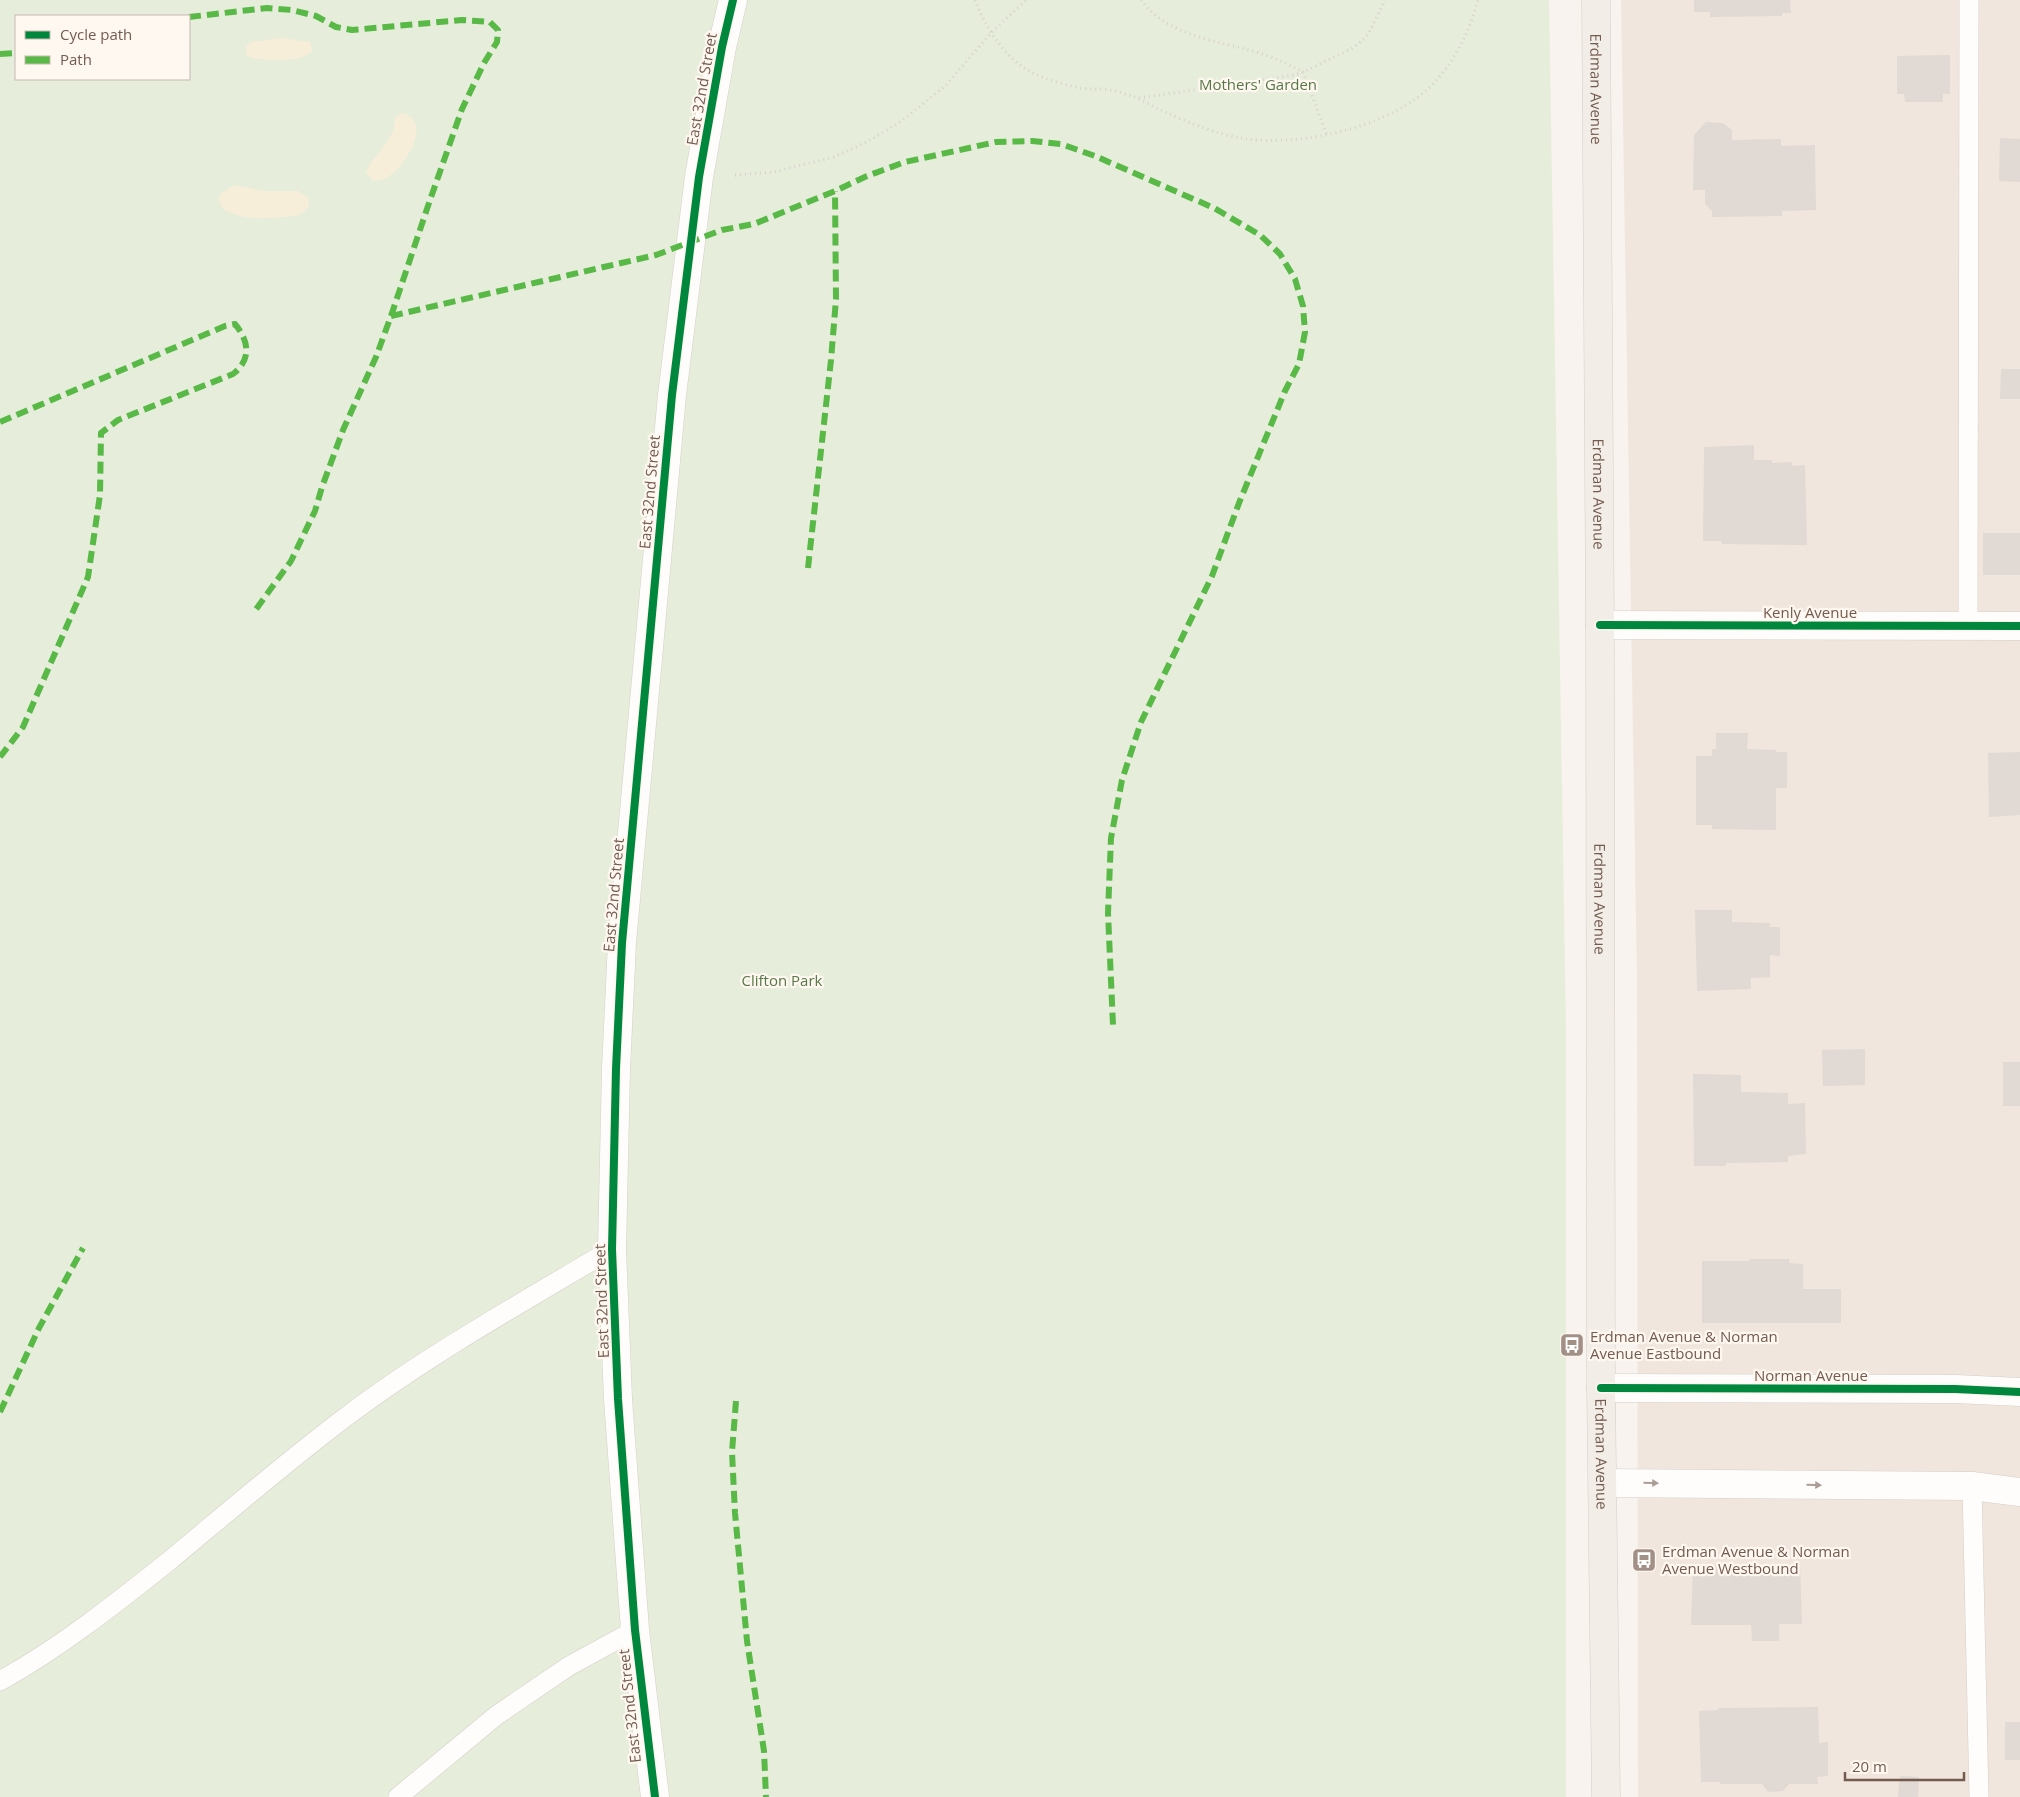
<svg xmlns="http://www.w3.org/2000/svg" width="2020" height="1797" font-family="'Open Sans',sans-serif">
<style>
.residential{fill:#f0e6dd}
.green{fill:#e6edda;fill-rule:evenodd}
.sand{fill:#f7eeda}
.building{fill:#e1d9d4}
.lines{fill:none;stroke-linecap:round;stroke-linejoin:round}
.service-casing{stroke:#d5cfc9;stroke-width:20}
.minor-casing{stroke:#d5cfc9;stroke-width:29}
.tertiary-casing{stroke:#d5cfc9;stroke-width:29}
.primary-casing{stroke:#d6cdc8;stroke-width:29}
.path{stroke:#d8d1cd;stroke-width:3;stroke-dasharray:1 4;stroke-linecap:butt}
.service{stroke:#fefdfc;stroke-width:19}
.minor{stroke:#fefdfc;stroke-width:28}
.tertiary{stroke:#fefdfc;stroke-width:28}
.primary{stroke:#f2ede7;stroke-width:28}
.quiet{stroke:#58b947;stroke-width:6;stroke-dasharray:12 6;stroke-linecap:butt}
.cycleway-casing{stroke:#fef8f1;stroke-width:11}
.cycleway{stroke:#00873e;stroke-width:8}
.oneway{fill:#ab9c95}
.labels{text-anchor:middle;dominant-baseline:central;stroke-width:4.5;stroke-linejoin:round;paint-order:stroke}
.park-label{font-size:15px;fill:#597849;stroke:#fef8f1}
.street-label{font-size:15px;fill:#745b50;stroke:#fef8f1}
.poi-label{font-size:15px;fill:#745b50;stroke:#fef8f1;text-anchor:start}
</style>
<rect width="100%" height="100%" fill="#f8f3ee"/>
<polygon class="residential" points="1621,0 2020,0 2020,1797 1638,1797 1637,980"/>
<path class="green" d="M 0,0 L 1549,0 L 1566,1035 L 1566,1797 L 0,1797 ZM 16,16 L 189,16 L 189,79 L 16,79 Z"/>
<g class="sand">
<path d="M 281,38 L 310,42 L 312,51 C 308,54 303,57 298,58 C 289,61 252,62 246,54 L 246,47 L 252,42 Z"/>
<path d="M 402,113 C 434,121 405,167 388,177 C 383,180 378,181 373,181 L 366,172 C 374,154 397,138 395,117 Z"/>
<path d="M 234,185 L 263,191 L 298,191 L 308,198 L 309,206 L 300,215 C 275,218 244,223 222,208 L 219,198 L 222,193 Z"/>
</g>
<g class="building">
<polygon points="1694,0 1790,0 1791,13 1782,13 1782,16 1710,17 1710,12 1694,12"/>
<polygon points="1950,55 1950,94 1943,94 1943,102 1905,102 1904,94 1897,94 1897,56"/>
<polygon points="1706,122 1723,123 1732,130 1732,140 1781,139 1781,146 1815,145 1816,210 1782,211 1782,216 1712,217 1712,211 1705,204 1705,190 1693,190 1694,135"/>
<polygon points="2000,138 2020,139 2020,182 1999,181"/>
<polygon points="2001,369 2020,369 2020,399 2000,399"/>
<polygon points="1754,445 1754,460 1772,460 1772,463 1792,462 1792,466 1805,465 1807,545 1722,544 1721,541 1703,541 1704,447"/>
<rect x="1983" y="533" width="37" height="42"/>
<polygon points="1716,733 1748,733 1747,749 1776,750 1776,752 1787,752 1787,788 1776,788 1776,830 1712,829 1712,825 1696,825 1696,756 1712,756 1712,749 1716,749"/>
<polygon points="2020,752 2020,815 1989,817 1988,753"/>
<polygon points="1695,910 1732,910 1732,922 1770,923 1770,927 1780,927 1780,956 1770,955 1770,977 1751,978 1751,989 1697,991"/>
<polygon points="1865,1049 1865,1085 1823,1086 1822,1050"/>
<rect x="2003" y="1062" width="17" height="44"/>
<polygon points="1693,1074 1741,1075 1741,1092 1788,1093 1788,1104 1805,1103 1806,1154 1788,1156 1788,1162 1726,1163 1726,1166 1694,1166"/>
<polygon points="1750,1259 1789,1259 1789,1263 1803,1264 1803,1289 1841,1289 1841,1323 1702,1323 1702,1261 1750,1261"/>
<polygon points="1693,1566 1800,1566 1802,1624 1779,1624 1779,1641 1752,1641 1751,1625 1691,1625"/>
<polygon points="1818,1707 1819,1743 1828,1742 1828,1776 1817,1777 1818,1784 1789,1784 1783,1791 1768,1792 1762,1784 1720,1784 1720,1782 1701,1782 1699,1711 1719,1710 1718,1708"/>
<rect x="2005" y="1722" width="15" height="38"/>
<polygon points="1900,1776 1919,1777 1918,1797 1898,1797"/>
</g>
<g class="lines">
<defs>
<g id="service">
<polyline points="1968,626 1969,0"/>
<polyline points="1972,1486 1979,1797"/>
<path d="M 0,1681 C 61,1647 115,1604 169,1561 C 228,1512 286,1462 347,1416 C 431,1353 523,1302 612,1249"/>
<polyline points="398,1797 497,1715 569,1666 635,1630"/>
</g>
<g id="minor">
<polyline points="1600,625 2020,626"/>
<polyline points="1601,1388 1955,1389 2020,1392"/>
<polyline points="1603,1483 1972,1486 2020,1492"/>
</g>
<polyline id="tertiary" points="655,1797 635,1630 618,1399 612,1249 616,1069 622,943 672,395 699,177 722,47 733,0"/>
<g id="primary">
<path id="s1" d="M 1596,0 L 1600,625 L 1601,1388 L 1606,1797"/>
</g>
</defs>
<use href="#service" class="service-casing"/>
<use href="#minor" class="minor-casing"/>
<use href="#tertiary" class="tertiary-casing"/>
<use href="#primary" class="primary-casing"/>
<g class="path">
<path d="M 975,0 C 985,26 1004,57 1029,71 C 1043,79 1063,84 1079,88 C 1089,90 1100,88 1109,90 C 1118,91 1127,95 1135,97 C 1145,101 1155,108 1165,112 C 1187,122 1217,134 1240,138 C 1299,148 1393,127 1434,83 C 1456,59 1470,30 1478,0"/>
<path d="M 1141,0 C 1169,38 1222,41 1263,54 C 1277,59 1290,65 1303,72 L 1327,135"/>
<polyline points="1139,98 1294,75 1303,72 1353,48 1368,35 1385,0"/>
<polyline points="735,175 774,172 834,157 867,142 903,120 946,85 991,33 1026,0"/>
</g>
<use href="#service" class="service"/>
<use href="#minor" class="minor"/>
<use href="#tertiary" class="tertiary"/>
<use href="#primary" class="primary"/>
<g class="quiet">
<polyline points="189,17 267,8 292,10 316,16 336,27 352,30 462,20 490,22 498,30 497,42 484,63 462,109 430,200 391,316 376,357 343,430 322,487 315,511 291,561 254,612"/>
<polyline points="0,54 16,53"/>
<polyline points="391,316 656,255 722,230 754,224 835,191 867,176 905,162 996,142 1032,141 1061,144 1095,156 1214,208 1260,235 1280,254 1295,279 1303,306 1305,332 1299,364 1285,391 1239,503 1212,576 1141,722 1122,780 1111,838 1108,913 1113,1025"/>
<path d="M 0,422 L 225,326 L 235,324 C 249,341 252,359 233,374 L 118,420 L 101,433 L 100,495 L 88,577 L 23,727 L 0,757"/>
<polyline points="808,568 831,360 836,299 835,191"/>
<polyline points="736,1401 732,1452 735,1513 747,1641 764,1751 766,1797"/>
<polyline points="0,1412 39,1328 83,1248"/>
</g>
<defs>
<g id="cycleway">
<polyline points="1600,625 2020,626"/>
<polyline points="1601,1388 1955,1389 2020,1392"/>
<polyline points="655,1797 635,1630 618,1399 612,1249 616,1069 622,943 672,395 699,177 722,47 733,0"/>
</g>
</defs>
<use href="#cycleway" class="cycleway-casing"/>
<use href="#cycleway" class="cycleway"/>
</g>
<defs><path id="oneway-solid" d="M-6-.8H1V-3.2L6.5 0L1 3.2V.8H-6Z" transform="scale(1.25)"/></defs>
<g class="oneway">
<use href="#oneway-solid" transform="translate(1651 1483) rotate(1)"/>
<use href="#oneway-solid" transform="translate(1814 1485) rotate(1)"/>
</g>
<defs>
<symbol id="bus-square" viewBox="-11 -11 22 22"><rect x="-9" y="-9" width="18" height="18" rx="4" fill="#a29087" stroke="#fef8f1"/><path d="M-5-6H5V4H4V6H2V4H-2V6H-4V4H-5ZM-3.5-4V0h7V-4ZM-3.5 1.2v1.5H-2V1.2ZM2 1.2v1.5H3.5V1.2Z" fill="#fff"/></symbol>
</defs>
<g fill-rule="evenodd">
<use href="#bus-square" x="1558" y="1331" width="28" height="28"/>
<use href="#bus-square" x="1630" y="1546" width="28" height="28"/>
</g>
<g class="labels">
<g class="park-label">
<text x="1258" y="84">Mothers' Garden</text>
<text x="782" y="980">Clifton Park</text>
</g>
<g class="street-label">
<text transform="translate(701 89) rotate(-80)">East 32nd Street</text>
<text stroke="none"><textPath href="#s1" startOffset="89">Erdman Avenue</textPath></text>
<text transform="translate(649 492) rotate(-85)">East 32nd Street</text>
<text stroke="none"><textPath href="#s1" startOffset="494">Erdman Avenue</textPath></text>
<text x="1810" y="612">Kenly Avenue</text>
<text transform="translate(613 895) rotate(-85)">East 32nd Street</text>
<text stroke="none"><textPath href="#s1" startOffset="899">Erdman Avenue</textPath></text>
<text transform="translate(601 1301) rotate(-92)">East 32nd Street</text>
<text x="1811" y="1375">Norman Avenue</text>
<text stroke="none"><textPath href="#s1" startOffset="1454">Erdman Avenue</textPath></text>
<text transform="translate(629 1706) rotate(-96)">East 32nd Street</text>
</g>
<g class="poi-label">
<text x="1590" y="1336">Erdman Avenue &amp; Norman<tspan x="1590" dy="17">Avenue Eastbound</tspan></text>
<text x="1662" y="1551">Erdman Avenue &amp; Norman<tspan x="1662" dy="17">Avenue Westbound</tspan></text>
</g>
</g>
<rect x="15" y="15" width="175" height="65" fill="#fef8f1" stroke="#c7b9b1"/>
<rect x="25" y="31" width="25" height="8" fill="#00873e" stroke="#c7b9b1"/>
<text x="60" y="40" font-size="15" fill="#745b50">Cycle path</text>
<rect x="25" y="56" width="25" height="8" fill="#58b947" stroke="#c7b9b1"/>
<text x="60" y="65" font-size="15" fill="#745b50">Path</text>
<path d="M1845 1772v8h119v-8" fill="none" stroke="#745b50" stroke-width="2.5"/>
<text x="1852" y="1772" font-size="15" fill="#745b50" stroke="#fef8f1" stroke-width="4" paint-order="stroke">20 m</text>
</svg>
